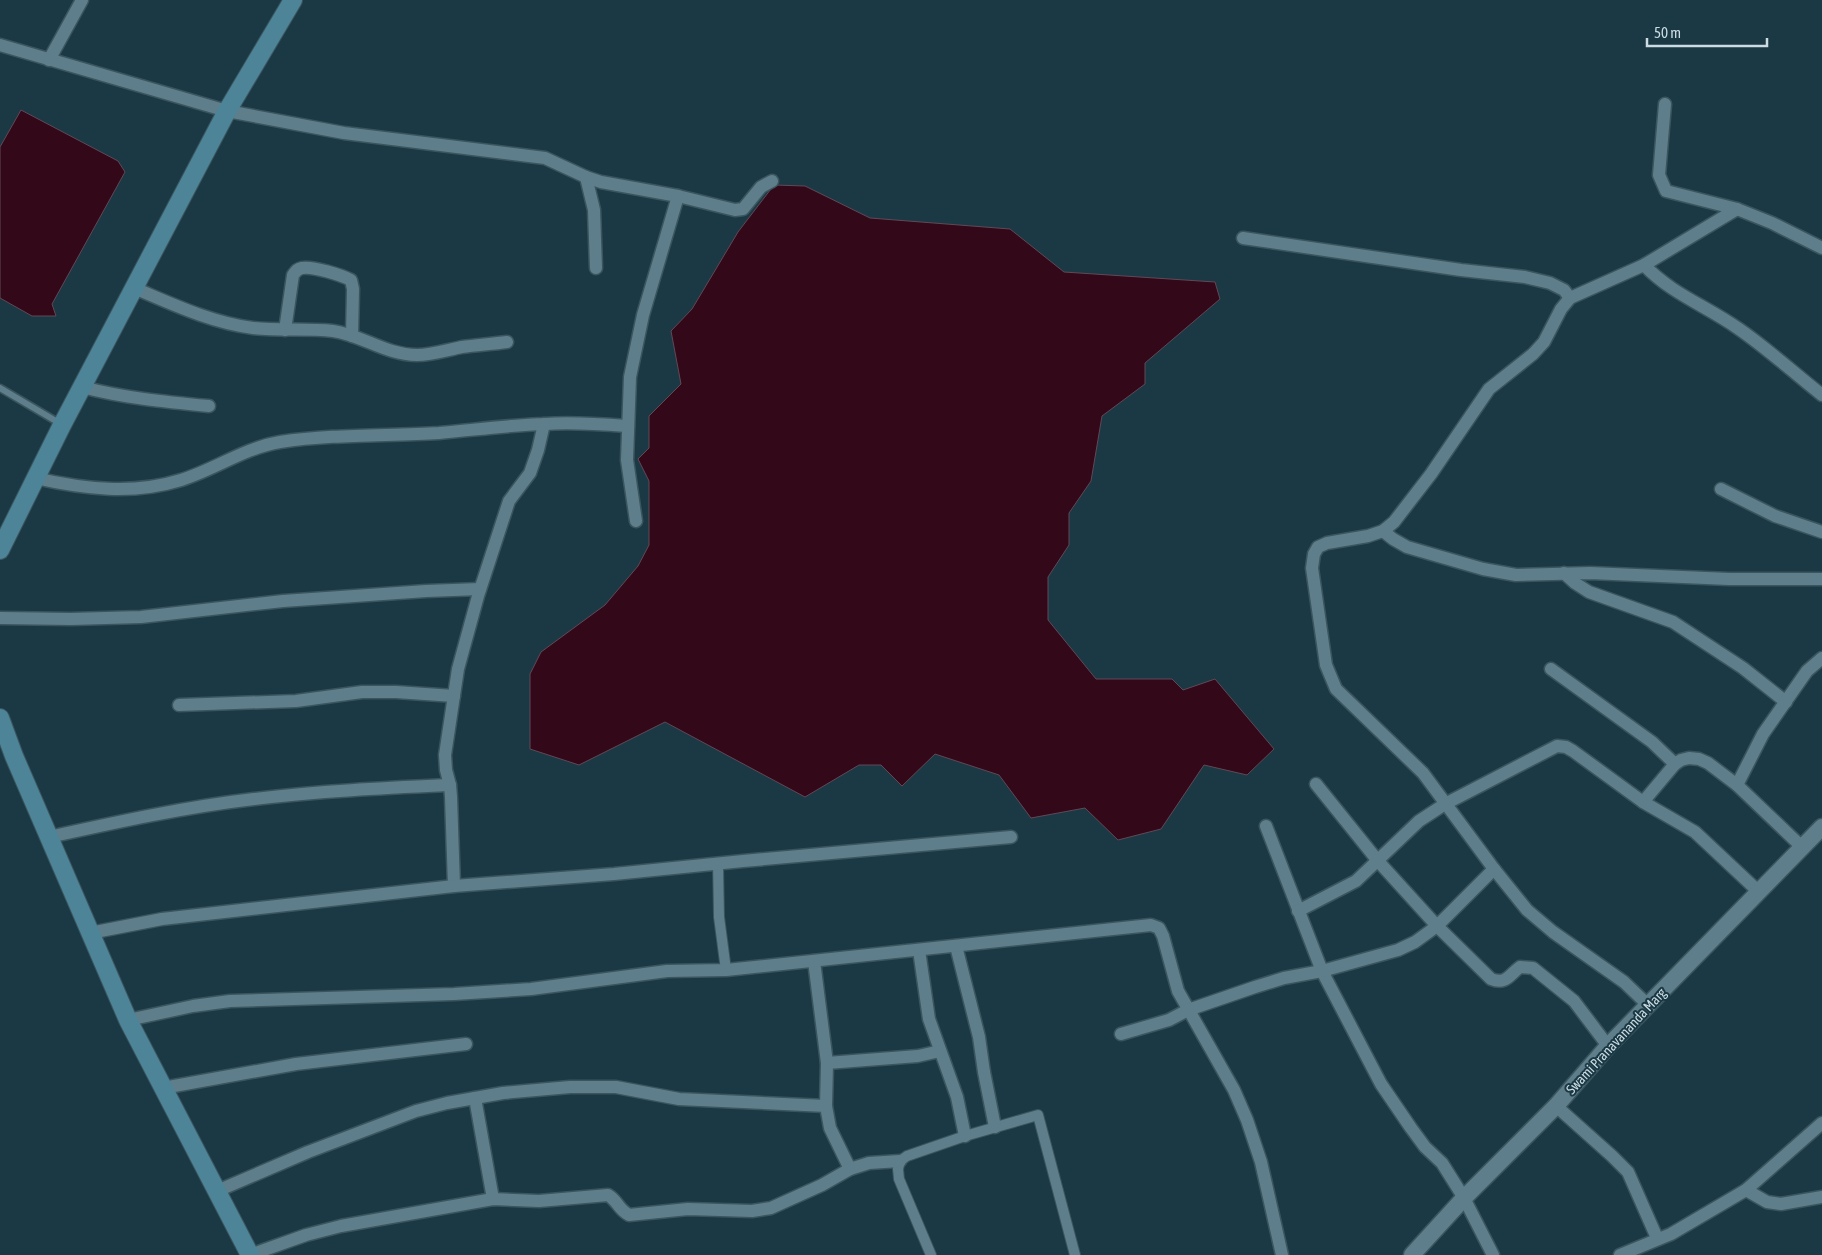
<svg xmlns="http://www.w3.org/2000/svg" width="1822" height="1255" font-family="'Asap Condensed',sans-serif">
<style>
.water{fill:#330919;stroke:#614856}
.lines{fill:none;stroke-linecap:round;stroke-linejoin:round}
.service-casing{stroke:#3a555e;stroke-width:9}
.pedestrian-casing{stroke:#3a555e;stroke-width:12}
.minor-casing{stroke:#3a555e;stroke-width:15}
.tertiary-casing{stroke:#3a555e;stroke-width:19}
.secondary-casing{stroke:#3a555e;stroke-width:20}
.service{stroke:#5e7e8b;stroke-width:6}
.pedestrian{stroke:#5e7e8b;stroke-width:10}
.minor{stroke:#5e7e8b;stroke-width:12}
.tertiary{stroke:#5e7e8b;stroke-width:16}
.secondary{stroke:#4d8498;stroke-width:18}
.labels{text-anchor:middle;dominant-baseline:central;stroke-width:4;stroke-linejoin:round;paint-order:stroke}
.street-label{font-size:14px;fill:#cbdce3;stroke:#1b3944}
</style>
<rect width="100%" height="100%" fill="#1b3944"/>
<g class="water">
<polygon points="21,110 118,161 125,172 52,304 56,316 32,316 0,298 0,147"/>
<polygon points="774,185 805,186 870,218 1010,229 1064,272 1215,282 1220,299 1145,363 1145,384 1102,416 1091,481 1069,513 1069,545 1048,577 1048,620 1096,679 1172,679 1183,690 1215,679 1274,749 1247,775 1204,765 1161,829 1118,840 1085,808 1031,818 999,775 935,754 902,786 881,765 859,765 805,797 665,722 579,765 530,749 530,674 541,652 605,605 638,566 649,545 649,481 638,459 649,448 649,416 681,384 671,331 692,309 738,232"/>
</g>
<g class="lines">
<defs>
<polyline id="service" points="0,388 61,424"/>
<g id="pedestrian">
<polyline points="718,863 719,917 726,970"/>
<polyline points="931,1255 899,1179 898,1169 900,1161 907,1156 965,1136 1038,1115 1075,1255"/>
</g>
<g id="minor">
<polyline points="0,45 227,111 344,133 545,158 586,177 601,182 678,196 735,210 743,209 761,187 772,181"/>
<polyline points="49,60 82,0"/>
<polyline points="1665,104 1659,175 1666,191 1737,209 1772,223 1822,248"/>
<polyline points="586,177 594,210 596,268"/>
<polyline points="1243,238 1461,270 1525,277 1550,283 1564,290 1570,298"/>
<path d="M 1644,265 C 1673,295 1705,305 1739,329 C 1768,349 1794,373 1822,395"/>
<path d="M 134,288 C 172,304 212,323 253,328 C 279,331 306,328 333,331 C 362,335 386,355 417,355 C 431,355 447,350 462,347 C 477,345 492,344 507,342"/>
<path d="M 285,330 L 293,275 C 296,271 297,269 302,268 C 313,266 341,275 351,280 L 353,289 L 352,336"/>
<path d="M 82,387 C 124,398 166,402 209,406"/>
<path d="M 35,478 C 84,489 133,495 181,480 C 216,469 244,448 280,442 C 332,434 386,436 439,433 C 474,430 509,425 545,424 C 573,422 600,424 628,426"/>
<polyline points="1721,489 1775,516 1822,532"/>
<polyline points="636,521 627,460 630,377 643,315 678,196"/>
<polyline points="1383,531 1393,539 1407,547 1483,569 1516,575 1590,573 1729,579 1822,579"/>
<polyline points="1564,573 1575,583 1589,592 1673,622 1743,668 1786,702"/>
<polyline points="0,618 71,619 141,617 283,601 426,591 480,589"/>
<polyline points="1551,669 1652,742 1675,764"/>
<polyline points="179,705 296,701 362,692 396,692 454,696"/>
<path d="M 1316,784 L 1378,861 L 1437,926 L 1491,979 C 1506,985 1509,975 1520,967 L 1533,968 L 1574,1001 L 1608,1046"/>
<polyline points="1737,785 1763,734 1807,671 1822,658"/>
<polyline points="1643,802 1675,764 1681,760 1689,758 1699,759 1708,763 1737,785 1803,848"/>
<polyline points="1266,826 1322,971 1381,1084 1411,1128 1425,1147 1442,1163 1464,1198 1493,1255"/>
<path d="M 49,837 C 117,822 185,807 254,799 C 319,791 385,788 450,785"/>
<polyline points="454,886 451,797 450,785 446,770 445,755 458,669 478,596 509,501 530,473 538,450 544,424"/>
<polyline points="1298,911 1356,881 1419,821 1445,804 1557,746 1566,747 1573,751 1643,802 1695,832 1759,892"/>
<polyline points="90,933 162,919 454,886 614,874 743,861 1011,837"/>
<polyline points="956,946 979,1037 984,1072 995,1127"/>
<polyline points="919,950 929,1019 957,1097 965,1136"/>
<polyline points="814,961 827,1063 826,1106 830,1128 850,1169"/>
<polyline points="1649,1006 1624,982 1553,932 1527,910 1494,869 1423,773 1336,689 1326,665 1312,568 1314,554 1318,547 1327,543 1368,536 1383,531 1394,522 1431,474 1489,389 1533,354 1544,342 1561,309 1570,298 1644,265 1737,209"/>
<polyline points="128,1020 193,1006 230,1001 454,994 531,989 667,971 726,970 1151,925 1159,928 1163,936 1178,991 1234,1090 1247,1120 1261,1162 1282,1255"/>
<polyline points="1121,1034 1169,1020 1188,1010 1255,987 1284,978 1322,971 1398,950 1415,942 1437,926 1494,869"/>
<polyline points="827,1063 918,1056 940,1051"/>
<polyline points="163,1088 296,1064 466,1044"/>
<polyline points="475,1098 493,1199"/>
<polyline points="1556,1106 1612,1156 1628,1172 1657,1238"/>
<polyline points="1746,1190 1767,1202 1781,1204 1822,1197"/>
<polyline points="217,1191 308,1152 416,1111 447,1103 503,1093 570,1087 616,1087 679,1099 826,1106"/>
<path d="M 250,1255 L 306,1235 L 341,1226 L 493,1199 L 539,1201 L 608,1195 C 618,1201 618,1209 629,1215 L 688,1209 L 752,1211 L 771,1208 L 822,1185 L 850,1169 L 869,1163 L 900,1161"/>
<polyline points="1620,1255 1671,1234 1746,1190 1822,1123"/>
</g>
<polyline id="tertiary" points="1412,1255 1464,1198 1556,1106 1608,1046 1822,827"/>
<g id="secondary">
<polyline points="0,550 62,425 227,111 293,0"/>
<polyline points="0,718 14,756 128,1020 250,1255"/>
</g>
</defs>
<use href="#service" class="service-casing"/>
<use href="#pedestrian" class="pedestrian-casing"/>
<use href="#minor" class="minor-casing"/>
<use href="#tertiary" class="tertiary-casing"/>
<use href="#secondary" class="secondary-casing"/>
<use href="#service" class="service"/>
<use href="#pedestrian" class="pedestrian"/>
<use href="#minor" class="minor"/>
<use href="#tertiary" class="tertiary"/>
<use href="#secondary" class="secondary"/>
</g>
<g class="labels">
<g class="street-label">
<text transform="translate(1616 1041) rotate(-47)">Swami Pranavananda Marg</text>
</g>
</g>
<path d="M1647 38v8h120v-8" fill="none" stroke="#cbdce3" stroke-width="2.5"/>
<text x="1654" y="38" font-size="15" fill="#cbdce3" stroke="#1b3944" stroke-width="4" paint-order="stroke">50 m</text>
</svg>
